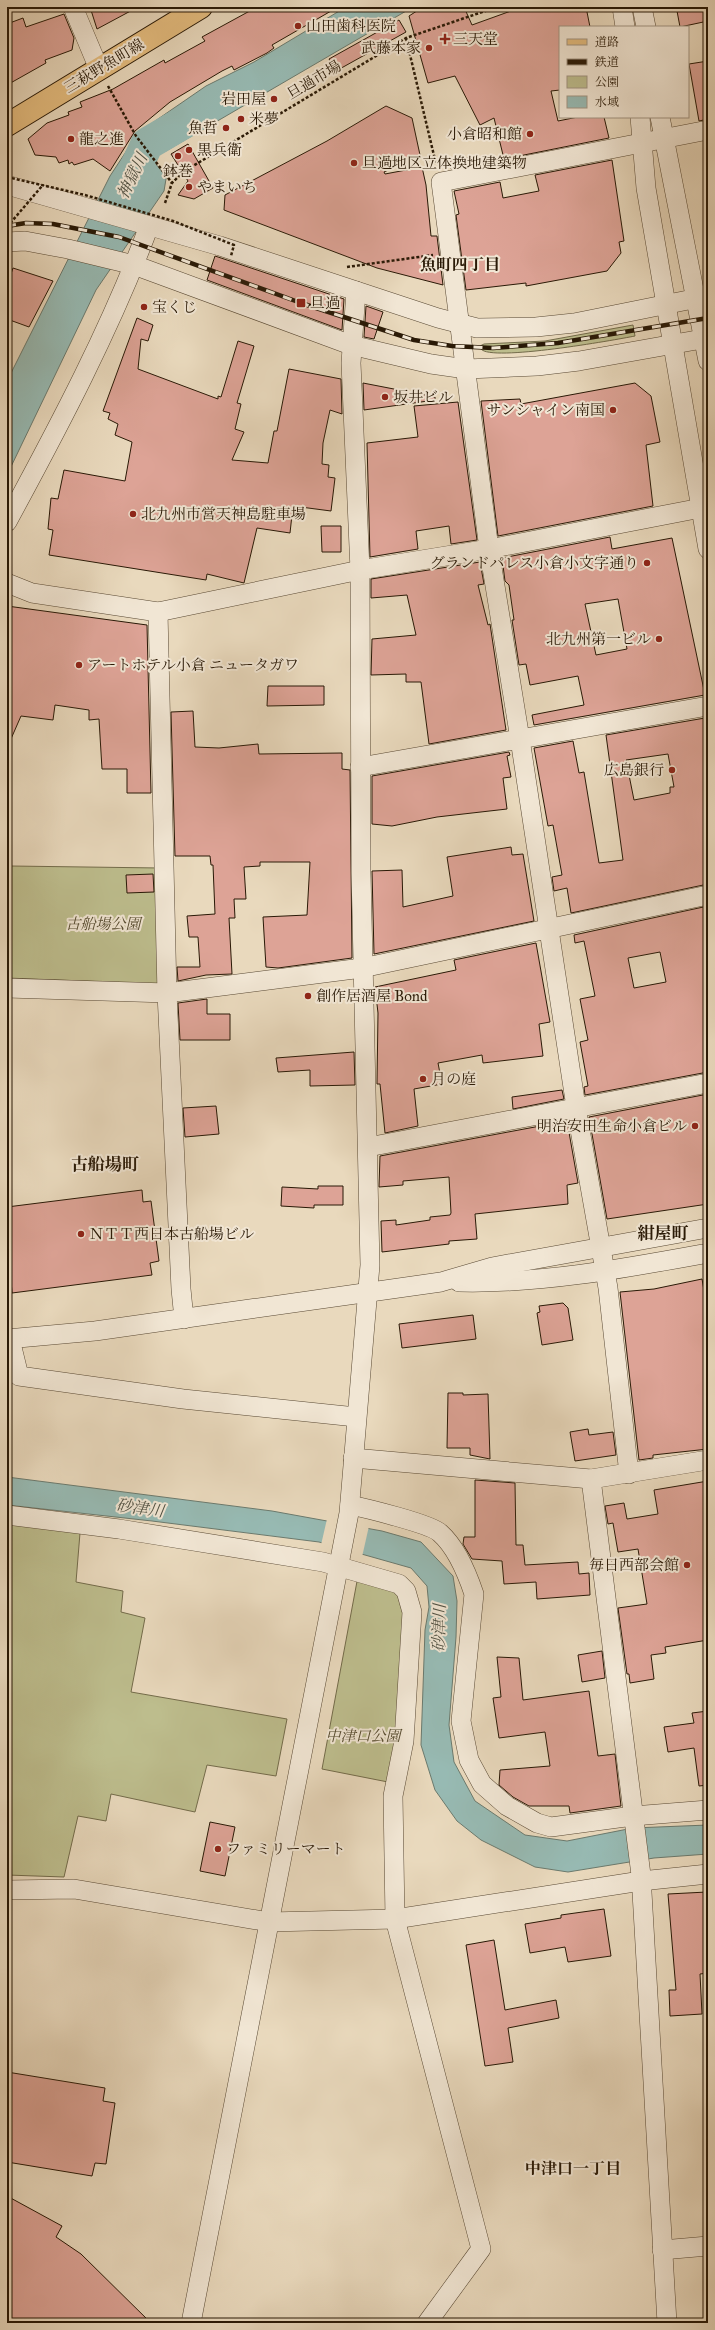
<svg xmlns="http://www.w3.org/2000/svg" width="715" height="2330" font-family="'IM FELL Great Primer','Noto Serif JP',serif">
<style>
.green{fill:#bdbd8d;stroke:#736b4a}
.water{fill:#97bab3;stroke:#6b7a6e}
.pier{fill:#e9d9bd}
.lines{fill:none;stroke-linecap:round;stroke-linejoin:round}
.river{stroke:#97bab3;stroke-width:33}
.building{fill:#dda396;stroke:#291906;fill-rule:evenodd}
.minor-casing{stroke:#594934;stroke-width:20}
.major-casing{stroke:#291906;stroke-width:24}
.path{stroke:#291906;stroke-width:2.5;stroke-dasharray:3 2;stroke-linecap:butt}
.minor{stroke:#f1e6d4;stroke-width:19}
.major{stroke:#e4bc7e;stroke-width:22}
.rail-casing{stroke:#291906;stroke-width:4.5}
.rail{stroke:#f1e6d4;stroke-width:3;stroke-dasharray:9;stroke-linecap:butt}
.path-bridge{stroke:#291906;stroke-width:2.5;stroke-dasharray:3 2;stroke-linecap:butt}
.poi-dot{fill:#8f2418;stroke:#f1e6d4;stroke-width:1.5}
.labels{text-anchor:middle;dominant-baseline:central;stroke-width:4;stroke-linejoin:round;paint-order:stroke}
.poi-label{font-size:15px;fill:#291906;stroke:#f1e6d4;text-anchor:start}
.street-label{font-size:15px;fill:#291906;stroke:#f1e6d4}
.park-label{font-size:15px;font-style:italic;fill:#554a2e;stroke:#f1e6d4}
.water-label{font-size:16px;font-style:italic;fill:#505143;stroke:#f1e6d4}
.neighbourhood-label{font-size:16px;font-weight:bold;fill:#291906;stroke:#f1e6d4}
.quarter-label{font-size:17px;font-weight:bold;fill:#291906;stroke:#f1e6d4}
</style>
<rect width="100%" height="100%" fill="#e9d9bd"/>
<filter id="stains"><feTurbulence type="fractalNoise" baseFrequency=".005" numOctaves="4"/><feColorMatrix values="0 0 0 0 .2 0 0 0 0 .09 0 0 0 0 .02 0 0 0 .5 -.17"/></filter>
<radialGradient id="worn" r=".72"><stop offset=".6" stop-color="#630" stop-opacity="0"/><stop offset="1" stop-color="#630" stop-opacity=".3"/></radialGradient>
<g class="green">
<path d="M 633,325 L 635,336 C 615,340 491,362 481,349 L 480,346 L 484,344 L 545,341 Z"/>
<polygon points="11,866 160,868 158,984 7,978 7,873"/>
<polygon points="7,1524 80,1533 76,1582 123,1591 121,1612 145,1618 131,1692 287,1719 276,1776 207,1765 195,1812 111,1794 106,1821 78,1816 64,1877 7,1875"/>
<polygon points="358,1576 399,1589 405,1600 397,1739 388,1782 322,1769"/>
</g>
<g class="water">
<polygon points="346,7 413,7 166,151 142,130 206,86 254,62"/>
<polygon points="135,138 163,173 167,173 164,191 96,290 7,475 7,381 110,176"/>
<polygon points="7,1477 272,1511 382,1531 421,1542 453,1576 457,1601 456,1637 449,1725 454,1762 475,1801 525,1835 567,1841 633,1828 708,1825 708,1854 654,1858 568,1872 535,1867 481,1840 457,1821 435,1790 421,1745 425,1630 429,1607 427,1586 411,1568 319,1542 152,1521 7,1505"/>
</g>
<polygon class="pier" points="327,1519 369,1526 362,1557 321,1545"/>
<g class="lines">
<polyline class="river" points="125,191 147,144 193,117"/>
</g>
<g class="building">
<polygon points="90,7 138,7 97,29"/>
<polygon points="257,7 338,7 272,45 274,48 267,53 234,70 232,66 222,71 170,102 135,131 110,171 93,159 74,165 72,162 69,164 68,160 59,163 56,157 35,155 28,139 47,123 69,115 68,112 82,107 80,102 113,89 164,60 165,63 205,41 202,37"/>
<polygon points="423,7 464,7 472,25 522,7 586,7 590,27 560,27 560,90 551,91 558,121 578,117 604,117 609,138 504,159 494,118 480,125 455,76 428,83 409,16"/>
<polygon points="696,7 708,7 708,21 680,27 677,11"/>
<polygon points="64,14 74,38 72,50 45,60 46,63 7,85 7,24 23,18 26,27"/>
<polygon points="399,20 406,32 336,71 329,59"/>
<polygon points="708,61 708,119 699,121 689,64"/>
<polygon points="386,106 412,118 420,155 384,172 385,174 422,167 426,185 431,236 437,236 443,285 377,268 224,210 225,195 327,141"/>
<polygon points="188,144 213,188 194,199 178,195 188,181 171,154"/>
<polygon points="473,157 475,164 451,169 450,161"/>
<polygon points="612,160 624,241 619,242 621,253 607,271 526,286 526,283 466,290 456,215 459,214 454,191 500,182 503,198 539,191 535,175"/>
<polygon points="215,256 344,299 342,330 207,280"/>
<polygon points="13,268 53,281 29,327 7,319 7,273 11,274"/>
<polygon points="366,306 383,312 374,339 364,337"/>
<polygon points="137,318 153,325 148,341 141,339 138,369 218,399 218,396 221,397 238,341 254,346 237,403 241,404 235,429 244,432 232,460 268,463 274,431 277,431 289,369 341,379 342,414 330,410 323,443 322,464 329,465 328,477 335,478 331,511 293,506 290,533 257,528 244,583 207,574 206,580 49,555 53,530 48,529 51,498 58,499 64,470 125,481 132,442 115,435 118,424 108,419 110,413 103,411"/>
<polygon points="363,383 435,397 435,400 364,410"/>
<polygon points="635,383 651,396 660,442 646,445 653,506 498,536 481,401 520,399 521,404"/>
<polygon points="458,402 477,540 451,544 449,526 416,531 418,549 370,557 367,443 418,437 414,406"/>
<polygon points="321,526 341,526 341,552 322,552"/>
<path d="M 610,537 L 612,549 L 672,538 L 705,695 L 534,725 L 532,715 L 584,705 L 578,676 L 530,685 L 526,664 L 519,665 L 512,620 L 514,620 L 509,585 L 505,581 L 502,558 ZM 618,599 L 627,649 L 596,655 L 585,604 Z"/>
<polygon points="480,562 484,584 478,585 488,625 490,624 506,730 429,744 421,682 406,682 406,674 371,675 372,639 416,635 407,595 371,598 371,579"/>
<polygon points="7,606 147,625 151,793 127,793 127,769 102,769 99,719 89,720 89,710 55,705 53,720 21,716 7,748"/>
<polygon points="268,686 324,686 324,705 267,706"/>
<polygon points="193,711 195,747 219,748 258,744 259,754 342,753 342,769 350,770 352,958 278,968 266,967 263,917 307,915 310,862 260,862 260,866 244,867 246,899 234,899 235,918 229,918 232,974 206,975 178,981 177,967 200,967 198,937 189,937 187,916 215,914 213,865 211,865 210,856 175,856 171,712"/>
<path d="M 705,718 L 708,733 L 708,884 L 571,913 L 567,888 L 554,891 L 552,877 L 562,875 L 553,825 L 548,826 L 534,748 L 573,741 L 579,773 L 584,772 L 599,863 L 623,860 L 606,735 ZM 668,754 L 674,787 L 670,787 L 670,793 L 634,800 L 626,760 Z"/>
<polygon points="509,752 510,755 507,756 511,777 503,778 507,809 437,817 392,826 372,824 372,776"/>
<polygon points="511,847 512,855 523,854 534,921 374,954 372,871 402,870 403,907 453,896 447,857"/>
<polygon points="153,874 154,892 127,893 126,875"/>
<path d="M 708,906 L 708,1072 L 585,1095 L 584,1087 L 588,1086 L 580,1042 L 588,1040 L 580,999 L 595,996 L 584,941 L 575,943 L 574,935 ZM 660,952 L 666,982 L 634,988 L 628,958 Z"/>
<polygon points="536,943 550,1022 539,1024 543,1056 483,1063 482,1055 438,1063 442,1084 414,1089 418,1126 385,1133 380,1084 377,1084 378,1013 375,987 456,970 454,960"/>
<polygon points="207,999 207,1014 230,1014 230,1040 180,1040 178,1003"/>
<polygon points="354,1052 355,1085 310,1086 310,1070 278,1072 276,1058"/>
<polygon points="562,1090 564,1099 513,1109 512,1097"/>
<polygon points="708,1094 708,1204 607,1219 589,1117"/>
<polygon points="216,1106 219,1134 185,1137 183,1108"/>
<polygon points="567,1121 578,1183 567,1185 568,1204 475,1214 477,1239 449,1241 449,1244 382,1252 381,1221 396,1220 396,1225 430,1220 430,1217 450,1215 451,1213 449,1177 403,1181 403,1185 379,1187 380,1156"/>
<polygon points="318,1186 343,1186 343,1205 314,1205 314,1208 281,1206 282,1187 318,1189"/>
<polygon points="142,1190 143,1202 151,1201 159,1261 150,1263 152,1275 12,1293 11,1280 7,1281 7,1207"/>
<polygon points="702,1279 708,1314 708,1401 704,1402 708,1427 708,1449 653,1455 653,1458 639,1460 620,1292 654,1289"/>
<polygon points="563,1303 568,1308 573,1340 542,1345 537,1313 540,1312 539,1306"/>
<polygon points="473,1315 476,1339 402,1348 399,1324"/>
<polygon points="448,1393 463,1393 463,1395 488,1394 490,1459 470,1455 470,1448 447,1448"/>
<polygon points="588,1429 589,1435 613,1432 616,1455 575,1461 570,1432"/>
<polygon points="475,1480 515,1483 516,1545 523,1545 525,1565 578,1562 579,1574 589,1573 590,1595 537,1599 536,1582 504,1584 502,1561 472,1559 463,1544 464,1537 475,1537"/>
<polygon points="708,1481 708,1640 665,1647 666,1653 651,1655 654,1679 630,1683 629,1674 627,1674 618,1608 647,1604 638,1549 618,1552 613,1523 608,1524 605,1506 624,1503 627,1519 658,1514 654,1490"/>
<polygon points="602,1651 605,1678 582,1682 578,1655"/>
<polygon points="497,1657 519,1658 523,1700 589,1691 598,1756 615,1754 621,1806 570,1813 569,1806 529,1806 513,1797 499,1785 500,1770 550,1766 545,1732 499,1738 493,1698 501,1697"/>
<polygon points="708,1711 708,1785 699,1786 694,1748 668,1752 664,1727 694,1723 692,1713"/>
<polygon points="210,1822 235,1827 225,1876 200,1871"/>
<polygon points="707,1892 708,1973 700,1974 702,2014 670,2016 669,1990 676,1990 668,1894"/>
<polygon points="604,1909 611,1956 568,1962 565,1947 530,1953 525,1924 561,1918 561,1915"/>
<polygon points="494,1940 505,2010 556,2000 559,2018 508,2028 513,2062 485,2066 466,1945"/>
<polygon points="7,2072 105,2088 103,2101 115,2103 106,2164 95,2163 92,2176 7,2162"/>
<polygon points="7,2196 62,2226 56,2237 81,2254 151,2323 7,2323"/>
</g>
<g class="lines">
<defs>
<g id="minor">
<polyline points="73,7 99,69"/>
<polyline points="622,7 625,27"/>
<polyline points="642,7 646,27"/>
<polyline points="640,117 646,188 708,549"/>
<polyline points="660,117 708,361"/>
<polyline points="7,185 220,246 438,318 477,328 536,327 574,323 708,296"/>
<polyline points="7,242 25,241 68,249 134,265 351,345 431,364 466,369 537,366 579,361 708,338"/>
<path d="M 7,522 C 59,426 111,328 149,226"/>
<polyline points="7,583 32,593 158,612 360,570 489,549 701,508"/>
<polyline points="158,612 167,993 181,1289 184,1319"/>
<polyline points="360,767 708,706"/>
<polyline points="7,988 167,993 362,968 708,895"/>
<polyline points="368,1147 708,1083"/>
<path d="M 459,1282 C 542,1284 626,1268 708,1253"/>
<polyline points="7,1339 95,1331 441,1282 492,1267 708,1228"/>
<polyline points="10,1339 19,1376 183,1399 356,1417"/>
<polyline points="353,1458 591,1479 708,1460"/>
<polyline points="629,1474 608,1288 576,1107 520,739 489,549 441,182 708,130"/>
<polyline points="591,1479 641,1875 667,2323"/>
<path d="M 350,1505 C 365,1508 431,1524 440,1533 C 457,1548 467,1573 474,1594 L 461,1721 L 469,1760 L 482,1784 L 507,1806 L 537,1823 L 551,1827 L 633,1816 L 708,1810"/>
<polyline points="7,1515 119,1529 323,1562 399,1584 406,1591 412,1612 404,1741 393,1796 395,1919 481,2249 427,2323"/>
<polyline points="7,1890 74,1889 269,1922 395,1919 641,1881 708,1874"/>
<polyline points="662,2250 708,2246"/>
<polyline points="191,2323 349,1513 370,1265 361,873 360,570 351,363 356,291"/>
</g>
<polyline id="major" points="7,125 201,7"/>
</defs>
<use href="#minor" class="minor-casing"/>
<use href="#major" class="major-casing"/>
<g class="path">
<polyline points="406,38 436,164"/>
<polyline points="108,86 136,136 172,183"/>
<polyline points="165,203 172,183 183,172 406,38 497,7"/>
<polyline points="347,267 433,255"/>
</g>
<use href="#minor" class="minor"/>
<use href="#major" class="major"/>
<defs>
<polyline id="rail" points="7,226 26,223 53,224 119,237 301,303 414,340 452,346 493,348 558,343 708,318"/>
</defs>
<use href="#rail" class="rail-casing"/>
<use href="#rail" class="rail"/>
<g class="path-bridge">
<polyline points="7,177 85,195 173,221 234,245 231,256"/>
<polyline points="7,227 42,186"/>
</g>
</g>
<g class="poi-dot">
<circle cx="298" cy="26" r="4"/>
<path d="M443 33h4v4h4v4h-4v4h-4v-4h-4v-4h4z"/>
<circle cx="429" cy="48" r="4"/>
<circle cx="274" cy="99" r="4"/>
<circle cx="241" cy="119" r="4"/>
<circle cx="226" cy="128" r="4"/>
<circle cx="530" cy="134" r="4"/>
<circle cx="71" cy="139" r="4"/>
<circle cx="189" cy="150" r="4"/>
<circle cx="178" cy="156" r="4"/>
<circle cx="354" cy="163" r="4"/>
<circle cx="189" cy="187" r="4"/>
<rect x="296" y="298" width="10" height="10" rx="2"/>
<circle cx="144" cy="307" r="4"/>
<circle cx="385" cy="397" r="4"/>
<circle cx="613" cy="410" r="4"/>
<circle cx="133" cy="514" r="4"/>
<circle cx="647" cy="563" r="4"/>
<circle cx="659" cy="639" r="4"/>
<circle cx="79" cy="665" r="4"/>
<circle cx="672" cy="770" r="4"/>
<circle cx="308" cy="996" r="4"/>
<circle cx="423" cy="1079" r="4"/>
<circle cx="695" cy="1126" r="4"/>
<circle cx="81" cy="1234" r="4"/>
<circle cx="687" cy="1565" r="4"/>
<circle cx="218" cy="1849" r="4"/>
</g>
<g class="labels">
<g class="poi-label">
<text x="306" y="26">山田歯科医院</text>
<text x="453" y="39">三天堂</text>
<text x="421" y="48" text-anchor="end">武藤本家</text>
<text x="266" y="99" text-anchor="end">岩田屋</text>
<text x="249" y="119">米夢</text>
<text x="218" y="128" text-anchor="end">魚哲</text>
<text x="522" y="134" text-anchor="end">小倉昭和館</text>
<text x="79" y="139">龍之進</text>
<text x="197" y="150">黒兵衛</text>
<text x="362" y="163">旦過地区立体換地建築物</text>
<text x="178" y="171" text-anchor="middle">鉢巻</text>
<text x="197" y="187">やまいち</text>
<text x="310" y="303">旦過</text>
<text x="152" y="307">宝くじ</text>
<text x="393" y="397">坂井ビル</text>
<text x="605" y="410" text-anchor="end">サンシャイン南国</text>
<text x="141" y="514">北九州市営天神島駐車場</text>
<text x="639" y="563" text-anchor="end">グランドパレス小倉小文字通り</text>
<text x="651" y="639" text-anchor="end">北九州第一ビル</text>
<text x="87" y="665">アートホテル小倉 ニュータガワ</text>
<text x="664" y="770" text-anchor="end">広島銀行</text>
<text x="316" y="996">創作居酒屋 Bond</text>
<text x="431" y="1079">月の庭</text>
<text x="687" y="1126" text-anchor="end">明治安田生命小倉ビル</text>
<text x="89" y="1234">ＮＴＴ西日本古船場ビル</text>
<text x="679" y="1565" text-anchor="end">毎日西部会館</text>
<text x="226" y="1849">ファミリーマート</text>
</g>
<g class="street-label">
<text transform="translate(104 66) rotate(-31)">三萩野魚町線</text>
<text transform="translate(314 80) rotate(-31)">旦過市場</text>
</g>
<g class="park-label">
<text x="103" y="924">古船場公園</text>
<text x="363" y="1736">中津口公園</text>
</g>
<g class="water-label">
<text transform="translate(132 176) rotate(-64)">神獄川</text>
<text transform="translate(140 1508) rotate(8)">砂津川</text>
<text transform="translate(439 1628) rotate(-89)">砂津川</text>
</g>
<g class="neighbourhood-label">
<text x="460" y="264">魚町四丁目</text>
<text x="573" y="2168">中津口一丁目</text>
</g>
<g class="quarter-label">
<text x="105" y="1164">古船場町</text>
<text x="663" y="1233">紺屋町</text>
</g>
</g>
<rect width="715" height="2330" fill="none" stroke="#e9d9bd" stroke-width="24"/>
<rect x="8" y="8" width="699" height="2314" fill="none" stroke="#291906" stroke-width="2"/>
<rect x="12" y="12" width="691" height="2306" fill="none" stroke="#291906"/>
<rect x="559" y="26" width="130" height="92" fill="#f1e6d4" stroke="#a19482"/>
<rect x="567" y="39" width="20" height="6" fill="#e4bc7e" stroke="#a19482"/>
<text x="595" y="46" font-size="12" fill="#291906">道路</text>
<rect x="567" y="59" width="20" height="6" fill="#291906" stroke="#a19482"/>
<text x="595" y="66" font-size="12" fill="#291906">鉄道</text>
<rect x="567" y="76" width="20" height="12" fill="#bdbd8d" stroke="#a19482"/>
<text x="595" y="86" font-size="12" fill="#291906">公園</text>
<rect x="567" y="96" width="20" height="12" fill="#97bab3" stroke="#a19482"/>
<text x="595" y="106" font-size="12" fill="#291906">水域</text>
<rect width="100%" height="100%" filter="url(#stains)"/>
<rect width="100%" height="100%" fill="url(#worn)"/>
</svg>
